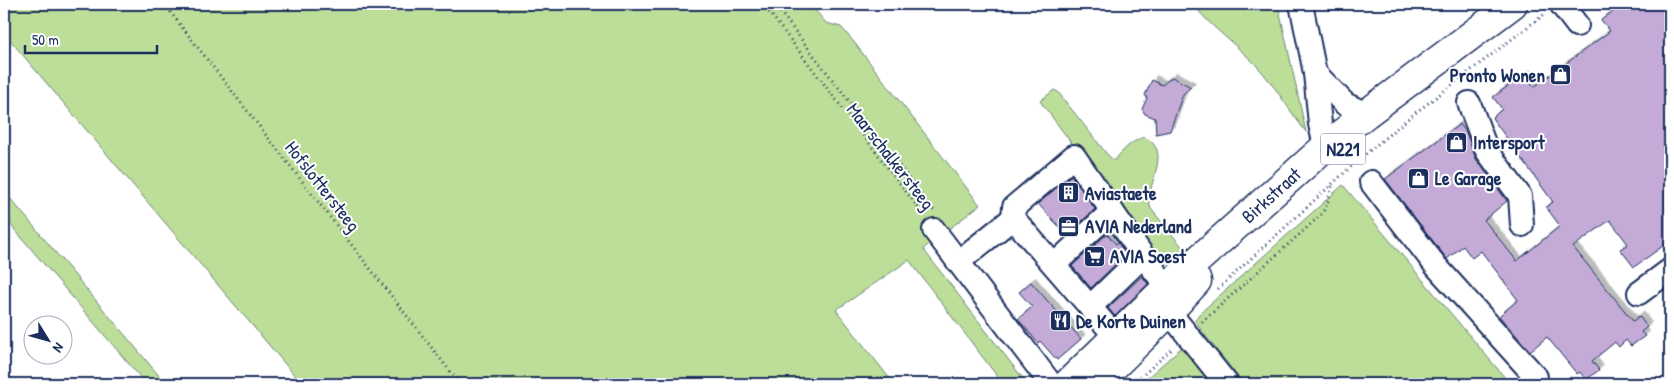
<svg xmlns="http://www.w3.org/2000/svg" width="1674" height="388" font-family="'Patrick Hand',sans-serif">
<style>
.green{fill:#bdde98;stroke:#6c867b}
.building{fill:#c4aad7;stroke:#1b2f5e;filter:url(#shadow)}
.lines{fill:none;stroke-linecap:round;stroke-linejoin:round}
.minor-casing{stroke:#1b2f5e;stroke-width:26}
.major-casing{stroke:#1b2f5e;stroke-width:31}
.path{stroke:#1b2f5e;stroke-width:3;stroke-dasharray:1 4;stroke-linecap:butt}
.minor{stroke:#fff;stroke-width:22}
.major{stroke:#fff;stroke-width:28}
.labels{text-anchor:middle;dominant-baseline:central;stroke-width:4;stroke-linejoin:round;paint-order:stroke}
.shield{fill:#fff;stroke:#5f6d8e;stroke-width:1}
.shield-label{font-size:18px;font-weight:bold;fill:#1b2f5e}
.poi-label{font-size:19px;font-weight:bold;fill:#1b2f5e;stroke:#fff;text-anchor:start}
.street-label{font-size:19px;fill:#1b2f5e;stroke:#fff}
</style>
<defs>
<filter id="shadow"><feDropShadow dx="4.5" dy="-4.5" stdDeviation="0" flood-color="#0004"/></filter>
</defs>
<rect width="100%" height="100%" fill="#fff"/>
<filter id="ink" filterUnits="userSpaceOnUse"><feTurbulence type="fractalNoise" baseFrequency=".02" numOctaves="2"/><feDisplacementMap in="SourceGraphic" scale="10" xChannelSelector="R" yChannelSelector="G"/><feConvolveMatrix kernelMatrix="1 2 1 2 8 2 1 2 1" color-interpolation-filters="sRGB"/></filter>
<g filter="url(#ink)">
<g class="green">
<polygon points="4,4 810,4 826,23 841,27 853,41 980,205 923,249 1027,384 1003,384 909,260 836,310 894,384 302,384 4,33"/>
<path d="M 1193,4 L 1278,4 L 1306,132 C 1289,110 1275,86 1257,66 C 1237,45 1209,26 1193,4 Z"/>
<path d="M 1054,90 L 1058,92 L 1106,153 L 1114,161 C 1123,150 1130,142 1144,137 C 1176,152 1142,186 1151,209 L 1184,249 L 1164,266 L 1040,101 Z"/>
<polygon points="1343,185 1506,379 1510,384 1244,384 1203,333 1195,320 1199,314"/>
<polygon points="4,191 166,384 146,384 4,217"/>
<polygon points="1182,347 1211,384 1140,384"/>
</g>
<g class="building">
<polygon points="1623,4 1670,4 1670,241 1634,267 1620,249 1628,244 1610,220 1573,247 1633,321 1639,316 1647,327 1641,332 1645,336 1631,346 1626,340 1619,347 1615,342 1592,361 1599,370 1586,380 1580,372 1577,374 1547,337 1530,351 1499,316 1518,300 1481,251 1472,258 1463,246 1447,259 1385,179 1460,124 1466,132 1476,159 1507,201 1484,220 1517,261 1560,226 1546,207 1553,202 1492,118 1502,109 1493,97 1525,74 1534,87 1610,31 1601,20"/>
<polygon points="1172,77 1191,87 1183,94 1170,131 1156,134 1155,118 1145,114 1142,109 1147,98 1145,95 1152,80 1162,85"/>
<polygon points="1071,175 1095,209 1067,235 1038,204"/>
<polygon points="1107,234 1116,244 1118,243 1126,254 1091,288 1072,266"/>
<polygon points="1142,276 1148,284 1115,316 1108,308"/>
<polygon points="1031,282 1081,339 1057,360 1040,341 1038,343 1018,319 1032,307 1019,292"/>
</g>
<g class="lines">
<defs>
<g id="minor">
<polyline points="1301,4 1315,73 1320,124 1325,147"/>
<polyline points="1561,4 1577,25"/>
<polyline points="1315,73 1345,104 1366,114"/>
<polyline points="1469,103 1487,151 1520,196 1522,225"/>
<polyline points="1371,182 1436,266 1536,377"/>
<polyline points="1013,218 1014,207 1074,156 1143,256 1161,279 1169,312 1227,384"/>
<polyline points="934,230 1051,384"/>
<polyline points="958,262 1013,218 1116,337 1117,354"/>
<polyline points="1054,265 1112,211"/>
<polyline points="1639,293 1670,270"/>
<polyline points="1090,307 1143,256"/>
</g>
<g id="major">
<polyline points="1067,384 1164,290 1325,147 1366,114 1513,4"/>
<polyline points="1096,384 1169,312 1197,281"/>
</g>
</defs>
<use href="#minor" class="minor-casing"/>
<use href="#major" class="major-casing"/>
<g class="path">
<polyline points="164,4 460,384"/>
<polyline points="763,4 924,215"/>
<polyline points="774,4 934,211"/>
<polyline points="1218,289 1355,163 1410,117 1546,13"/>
<polyline points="1202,322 1322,214 1327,204 1333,183"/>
<polyline points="1133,384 1173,348"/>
</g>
<use href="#minor" class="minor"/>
<use href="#major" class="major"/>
</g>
</g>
<defs>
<symbol id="shop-square" viewBox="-11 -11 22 22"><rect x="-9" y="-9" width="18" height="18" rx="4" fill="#1b2f5e" stroke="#fff"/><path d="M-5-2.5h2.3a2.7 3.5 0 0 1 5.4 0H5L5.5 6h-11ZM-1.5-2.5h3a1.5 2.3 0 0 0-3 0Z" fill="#fff"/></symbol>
<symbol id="building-square" viewBox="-11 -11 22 22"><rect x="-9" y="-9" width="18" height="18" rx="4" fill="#1b2f5e" stroke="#fff"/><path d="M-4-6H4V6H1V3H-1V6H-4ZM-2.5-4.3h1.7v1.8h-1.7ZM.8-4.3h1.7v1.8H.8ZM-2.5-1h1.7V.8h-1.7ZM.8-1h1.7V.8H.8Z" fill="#fff"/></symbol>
<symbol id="office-square" viewBox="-11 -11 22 22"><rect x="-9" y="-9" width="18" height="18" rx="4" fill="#1b2f5e" stroke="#fff"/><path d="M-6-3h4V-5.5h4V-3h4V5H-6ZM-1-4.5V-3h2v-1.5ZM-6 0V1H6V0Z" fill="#fff"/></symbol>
<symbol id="supermarket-square" viewBox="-11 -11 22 22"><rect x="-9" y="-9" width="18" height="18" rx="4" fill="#1b2f5e" stroke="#fff"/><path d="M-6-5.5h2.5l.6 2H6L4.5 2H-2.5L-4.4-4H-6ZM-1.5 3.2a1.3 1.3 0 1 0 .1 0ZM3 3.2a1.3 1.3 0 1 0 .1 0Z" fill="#fff"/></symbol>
<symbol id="restaurant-square" viewBox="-11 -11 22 22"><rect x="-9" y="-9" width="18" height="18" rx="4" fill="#1b2f5e" stroke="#fff"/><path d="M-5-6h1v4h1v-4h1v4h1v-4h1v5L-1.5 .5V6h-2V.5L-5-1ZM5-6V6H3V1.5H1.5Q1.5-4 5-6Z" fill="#fff"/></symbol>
</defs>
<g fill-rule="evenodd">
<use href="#shop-square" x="1548" y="62" width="25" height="25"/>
<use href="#shop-square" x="1444" y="130" width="25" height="25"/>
<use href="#shop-square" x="1406" y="166" width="25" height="25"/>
<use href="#building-square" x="1056" y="180" width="25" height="25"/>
<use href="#office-square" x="1056" y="214" width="25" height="25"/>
<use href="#supermarket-square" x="1082" y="244" width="25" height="25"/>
<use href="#restaurant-square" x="1048" y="308" width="25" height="25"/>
</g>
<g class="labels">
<rect class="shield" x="1320.5" y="133.5" width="45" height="31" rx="4"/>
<g class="shield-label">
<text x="1343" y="149">N221</text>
</g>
<g class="poi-label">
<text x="1545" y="75" text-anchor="end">Pronto Wonen</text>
<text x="1473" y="142">Intersport</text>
<text x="1435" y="178">Le Garage</text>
<text x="1085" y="193">Aviastaete</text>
<text x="1085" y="226">AVIA Nederland</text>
<text x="1110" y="256">AVIA Soest</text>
<text x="1076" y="321">De Korte Duinen</text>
</g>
<g class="street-label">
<text transform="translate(891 156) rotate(52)">Maarschalkersteeg</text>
<text transform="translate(323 186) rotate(52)">Hofslottersteeg</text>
<text transform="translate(1271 195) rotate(-42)">Birkstraat</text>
</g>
</g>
<rect width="1674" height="388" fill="none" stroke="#fff" stroke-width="20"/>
<rect x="10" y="10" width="1654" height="368" fill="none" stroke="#1b2f5e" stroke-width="2" filter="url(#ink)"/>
<g transform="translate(48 340) rotate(127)"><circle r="24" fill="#ffffff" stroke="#a4acbf"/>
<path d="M0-4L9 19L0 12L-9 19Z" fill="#1b2f5e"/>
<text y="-8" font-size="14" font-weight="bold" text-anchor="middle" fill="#1b2f5e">N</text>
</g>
<path d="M25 45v8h132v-8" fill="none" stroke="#1b2f5e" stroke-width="2.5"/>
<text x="32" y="45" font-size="15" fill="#1b2f5e" stroke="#ffffff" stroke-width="4" paint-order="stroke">50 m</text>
</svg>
